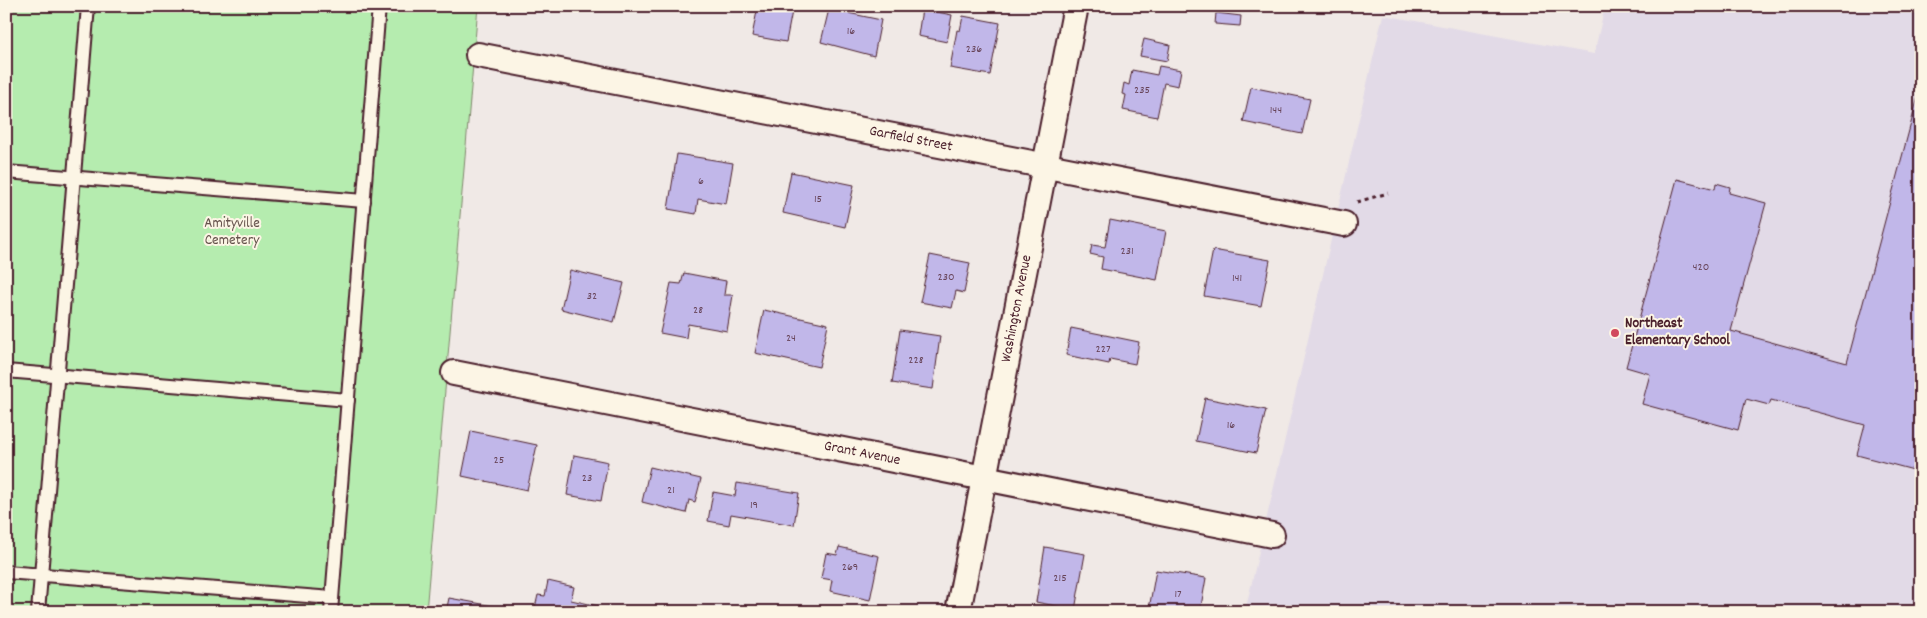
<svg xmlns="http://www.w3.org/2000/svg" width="1927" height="618" font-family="Dekko,sans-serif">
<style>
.built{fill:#e2dae7}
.green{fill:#b5ecaf;stroke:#80866d}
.building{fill:#c1b7e9;stroke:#4a1f2b}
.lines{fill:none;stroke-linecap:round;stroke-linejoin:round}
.service-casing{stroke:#4a1f2b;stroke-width:16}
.minor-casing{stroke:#4a1f2b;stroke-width:28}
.path{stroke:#4a1f2b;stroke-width:3;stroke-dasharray:4 4;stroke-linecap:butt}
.service{stroke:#fcf5e5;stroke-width:12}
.minor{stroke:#fcf5e5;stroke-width:24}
.poi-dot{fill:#d1495b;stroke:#fcf5e5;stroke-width:2}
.labels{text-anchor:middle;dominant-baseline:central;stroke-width:4;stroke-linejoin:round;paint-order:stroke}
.number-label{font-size:12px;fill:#68455a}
.street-label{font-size:15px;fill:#4a1f2b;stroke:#fcf5e5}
.park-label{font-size:15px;fill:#65524c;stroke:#fcf5e5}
.poi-label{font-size:15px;font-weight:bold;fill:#4a1f2b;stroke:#fcf5e5;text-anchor:start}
</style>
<rect width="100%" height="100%" fill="#f0e9e6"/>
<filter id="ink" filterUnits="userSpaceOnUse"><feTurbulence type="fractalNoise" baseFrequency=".02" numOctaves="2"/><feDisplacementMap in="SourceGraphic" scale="10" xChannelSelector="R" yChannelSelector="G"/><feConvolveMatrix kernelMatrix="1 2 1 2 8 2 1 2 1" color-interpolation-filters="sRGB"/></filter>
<g filter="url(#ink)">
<polygon class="built" points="1605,6 1921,6 1921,612 1245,612 1383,15 1594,54"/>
<polygon class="green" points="6,6 478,6 426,612 6,612"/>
<g class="building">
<polygon points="758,6 793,6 786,42 752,36"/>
<polygon points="829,9 881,20 874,56 821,42"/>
<polygon points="922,9 952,15 947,42 918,36"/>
<polygon points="1216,13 1241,16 1240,26 1215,24"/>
<polygon points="963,16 1000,23 990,75 950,68 957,30 960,31"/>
<polygon points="1144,39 1170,45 1167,61 1140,56"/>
<polygon points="1159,66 1181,70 1178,86 1164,83 1157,117 1123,110 1126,95 1122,94 1124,83 1129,85 1132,70 1157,75"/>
<polygon points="1251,87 1310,99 1302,134 1243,122"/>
<polygon points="1919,93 1921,472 1857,455 1865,425 1771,400 1769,405 1746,399 1738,430 1642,404 1650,374 1626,367 1677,179 1715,189 1716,183 1730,187 1729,193 1766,203 1731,331 1847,363"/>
<polygon points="677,154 733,163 726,204 698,199 696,214 668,209"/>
<polygon points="791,172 854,185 845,227 783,213"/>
<polygon points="1110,220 1166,231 1157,280 1101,269 1103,257 1090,254 1092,245 1105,247"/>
<polygon points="1213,250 1270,260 1261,306 1204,296"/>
<polygon points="930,255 970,263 964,293 956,291 952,308 920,302"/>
<polygon points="570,270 624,283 614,322 561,309"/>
<polygon points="684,273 726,281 724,295 733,295 727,331 688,324 686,338 660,333 671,283 681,284"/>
<polygon points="764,310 828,324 819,367 755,353"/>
<polygon points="1071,328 1139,342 1135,364 1110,359 1109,364 1066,355"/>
<polygon points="900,330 940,336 933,389 892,383"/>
<polygon points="1205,398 1266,410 1256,453 1196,441"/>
<polygon points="471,431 537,445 527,490 462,476"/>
<polygon points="574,455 608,462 601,501 567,495"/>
<polygon points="650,467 701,479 695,502 689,500 686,513 642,502"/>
<polygon points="737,483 799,493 794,525 731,514 729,525 708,521 713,492 735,496"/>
<polygon points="839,547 879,556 870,600 830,591 832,580 821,578 826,553 837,555"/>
<polygon points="1045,547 1085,554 1075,610 1036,602"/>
<polygon points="1156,570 1206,578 1200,612 1165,612 1149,609"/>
<polygon points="548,581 574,587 571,600 598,606 596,612 534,612 538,595 545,596"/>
<polygon points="449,598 504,608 503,612 446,612"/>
</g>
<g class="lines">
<defs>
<g id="service">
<polyline points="6,172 364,201"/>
<polyline points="6,371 348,400"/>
<polyline points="6,572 332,598"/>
<polyline points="38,612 88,6"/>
<polyline points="331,612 379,6"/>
</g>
<g id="minor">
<path id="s1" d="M 478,55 L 1344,224"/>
<path id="s2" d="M 454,373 L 1272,535"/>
<path id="s3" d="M 958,612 L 1076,6"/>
</g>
</defs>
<use href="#service" class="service-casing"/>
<use href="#minor" class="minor-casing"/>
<polyline class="path" points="1357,202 1388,193"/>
<use href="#service" class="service"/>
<use href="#minor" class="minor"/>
</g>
</g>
<circle class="poi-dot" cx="1615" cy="333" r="5"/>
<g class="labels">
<g class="number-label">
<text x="851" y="31">16</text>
<text x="974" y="49">236</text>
<text x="1142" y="90">235</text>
<text x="1276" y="110">144</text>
<text x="701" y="181">6</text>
<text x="818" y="199">15</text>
<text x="1127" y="251">231</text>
<text x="1701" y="267">420</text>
<text x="946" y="277">230</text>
<text x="1237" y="278">141</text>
<text x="592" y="296">32</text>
<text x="698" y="310">28</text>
<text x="791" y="338">24</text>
<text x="1103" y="349">227</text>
<text x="916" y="360">228</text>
<text x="1231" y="425">16</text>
<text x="499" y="460">25</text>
<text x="587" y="478">23</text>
<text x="671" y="490">21</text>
<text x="754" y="505">19</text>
<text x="850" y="567">269</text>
<text x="1060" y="578">215</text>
<text x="1178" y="594">17</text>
</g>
<g class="street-label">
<text stroke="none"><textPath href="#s1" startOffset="441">Garfield Street</textPath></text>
<text stroke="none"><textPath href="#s3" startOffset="309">Washington Avenue</textPath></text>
<text stroke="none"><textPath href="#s2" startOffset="416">Grant Avenue</textPath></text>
</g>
<g class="park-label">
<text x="232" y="224">Amityville<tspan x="232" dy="17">Cemetery</tspan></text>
</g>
<g class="poi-label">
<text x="1625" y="324">Northeast<tspan x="1625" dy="17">Elementary School</tspan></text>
</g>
</g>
<rect width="1927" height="618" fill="none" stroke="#fcf5e5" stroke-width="25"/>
<rect x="12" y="12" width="1902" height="593" fill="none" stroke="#4a1f2b" stroke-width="2" filter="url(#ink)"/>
</svg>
